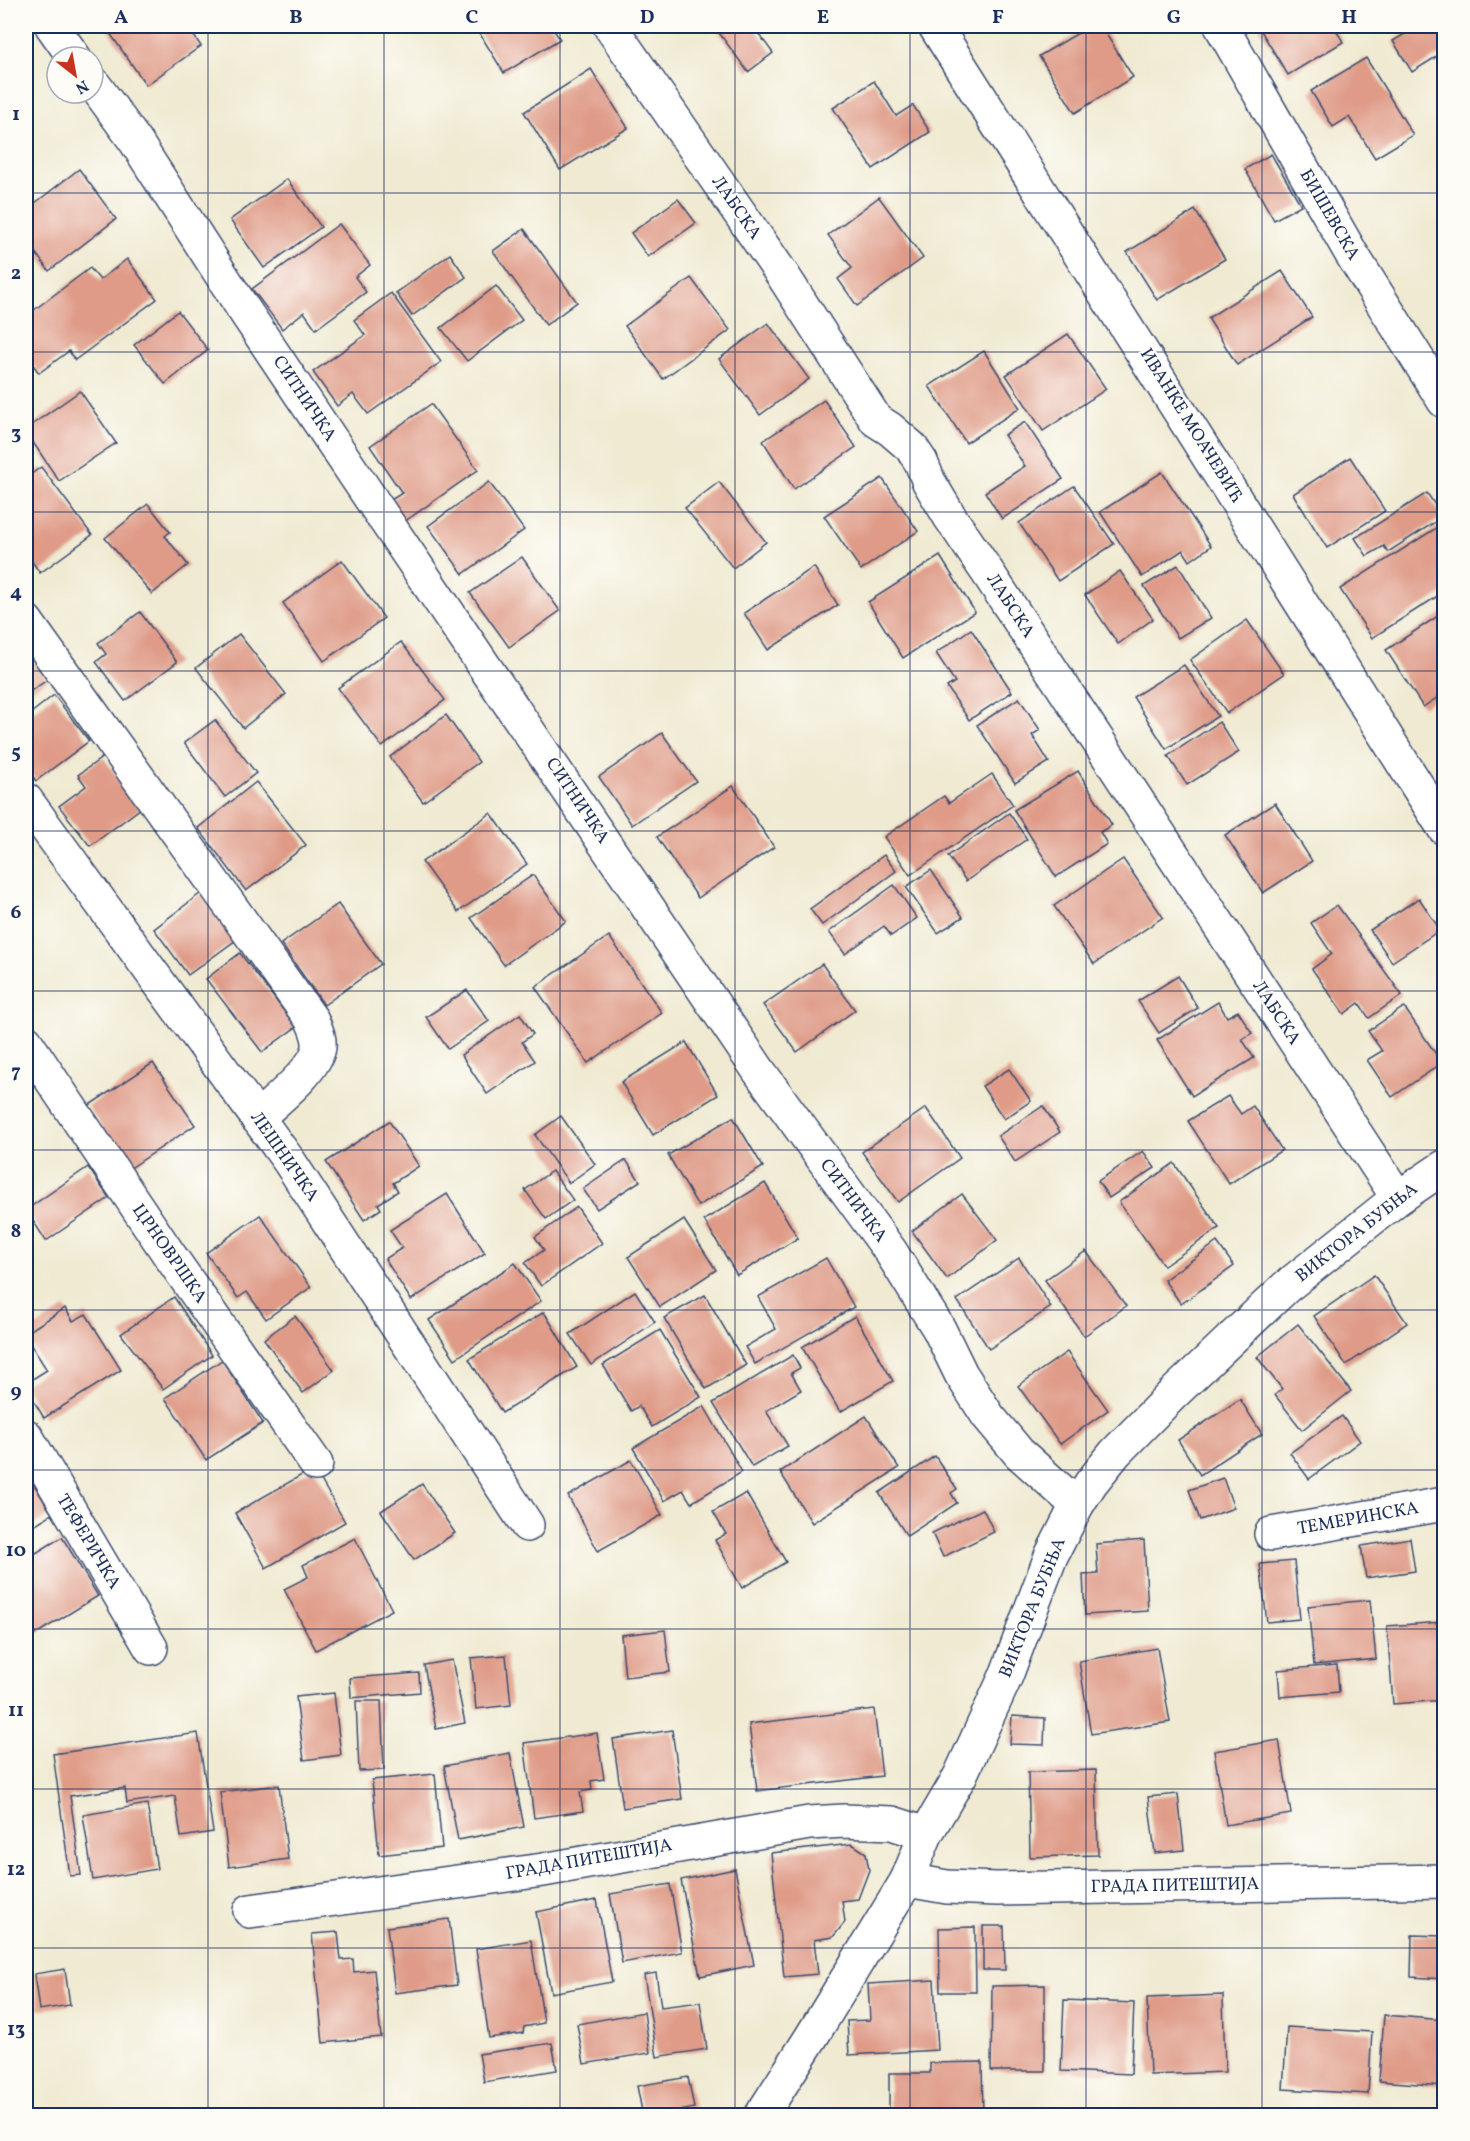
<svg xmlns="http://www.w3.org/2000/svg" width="1470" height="2141" font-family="Vollkorn,serif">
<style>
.building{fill:#df9b88}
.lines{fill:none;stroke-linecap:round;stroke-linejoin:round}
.street-casing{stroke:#3b4b6f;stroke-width:36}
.street{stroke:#fff;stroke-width:33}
.grid{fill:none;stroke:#1b2f5e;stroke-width:1.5;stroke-opacity:0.55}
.labels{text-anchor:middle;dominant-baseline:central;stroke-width:4.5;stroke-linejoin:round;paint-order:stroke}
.street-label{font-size:18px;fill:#1b2f5e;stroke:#fdfcf7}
.neatline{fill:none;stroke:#1b2f5e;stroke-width:2}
.grid-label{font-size:20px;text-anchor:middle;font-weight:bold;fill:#1b2f5e}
</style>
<rect width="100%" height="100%" fill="#fdfcf7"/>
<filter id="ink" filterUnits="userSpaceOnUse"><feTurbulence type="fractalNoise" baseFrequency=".0167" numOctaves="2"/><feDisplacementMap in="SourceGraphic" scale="12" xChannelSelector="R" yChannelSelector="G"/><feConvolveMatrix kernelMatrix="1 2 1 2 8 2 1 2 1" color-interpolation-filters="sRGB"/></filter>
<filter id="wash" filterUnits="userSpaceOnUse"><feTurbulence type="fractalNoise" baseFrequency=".008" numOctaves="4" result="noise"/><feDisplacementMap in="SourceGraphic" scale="24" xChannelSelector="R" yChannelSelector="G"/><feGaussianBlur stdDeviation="1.35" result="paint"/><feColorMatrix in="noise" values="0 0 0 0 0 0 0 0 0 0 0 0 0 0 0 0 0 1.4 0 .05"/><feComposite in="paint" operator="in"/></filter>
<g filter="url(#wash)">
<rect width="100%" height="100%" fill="#f0ead2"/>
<g id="blocks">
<g class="building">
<polygon points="105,26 187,26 201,46 146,85"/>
<polygon points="475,26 551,26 560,39 504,73"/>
<polygon points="714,26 753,26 773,53 748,72"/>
<polygon points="1090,26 1101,26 1133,77 1075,113 1039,56"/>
<polygon points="1258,26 1334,26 1343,42 1288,75"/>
<polygon points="1418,26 1444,26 1444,52 1412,72 1393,41"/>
<polygon points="1366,58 1413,135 1375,158 1349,117 1333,127 1311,91"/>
<polygon points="591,69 628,128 560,170 524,112"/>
<polygon points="874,81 896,116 913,105 930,132 873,169 833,108"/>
<polygon points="1271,154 1301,205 1274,220 1245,169"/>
<polygon points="79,169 116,219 49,271 26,240 26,210"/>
<polygon points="287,179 321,227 264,268 230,220"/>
<polygon points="879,197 923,258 857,306 838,279 852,268 828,235"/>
<polygon points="678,199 696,223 648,257 631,233"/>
<polygon points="1195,210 1225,259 1157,300 1127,252"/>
<polygon points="339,224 370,265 355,277 366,292 316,329 304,312 282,329 252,289"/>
<polygon points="524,229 577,302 546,325 493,251"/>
<polygon points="450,254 466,277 412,316 396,293"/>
<polygon points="127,259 157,299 75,360 69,351 39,373 34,366 26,373 26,316 90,268 100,280"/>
<polygon points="1282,271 1312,317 1237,365 1208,318"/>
<polygon points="691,278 730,330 663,379 625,326"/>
<polygon points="496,286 522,320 467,361 441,328"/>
<polygon points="391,293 441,362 368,414 353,394 337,406 313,372 365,335 354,320"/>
<polygon points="178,311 208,350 165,384 134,345"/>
<polygon points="768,323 809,379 760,415 719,359"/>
<polygon points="1068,334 1106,389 1043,431 1006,375"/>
<polygon points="984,351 1020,408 966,443 929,386"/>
<polygon points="80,391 116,443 59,481 26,432 26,429"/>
<polygon points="824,400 856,447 794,489 763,441"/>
<polygon points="431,404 478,470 401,524 386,503 402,493 370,446"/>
<polygon points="1025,422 1063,479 1002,519 985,492 1025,466 1004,435"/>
<polygon points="26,442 33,454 26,459"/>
<polygon points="1350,457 1385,511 1327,548 1293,494"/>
<polygon points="41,467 92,535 40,573 26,553 26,478"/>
<polygon points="1162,472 1211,546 1190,561 1183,550 1142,577 1100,512"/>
<polygon points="882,478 918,531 861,570 824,516"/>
<polygon points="489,482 524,530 463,574 428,526"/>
<polygon points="719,482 766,542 733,568 685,508"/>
<polygon points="1074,486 1114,544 1058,581 1019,523"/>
<polygon points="1427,493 1443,517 1388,552 1384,546 1367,556 1355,538"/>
<polygon points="148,504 170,532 165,536 188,565 152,594 105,538"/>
<polygon points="1444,523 1444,592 1372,638 1340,589"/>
<polygon points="940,556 975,612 903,658 868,602"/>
<polygon points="522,557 560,611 509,647 470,593"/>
<polygon points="342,560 384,618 324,661 283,603"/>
<polygon points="1178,565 1211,618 1178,638 1144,586"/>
<polygon points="814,567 838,605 768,650 744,613"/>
<polygon points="1120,571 1153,619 1118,644 1085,595"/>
<polygon points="140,612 177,662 125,701 96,662 106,654 98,643"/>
<polygon points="1444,612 1444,693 1423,707 1386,650"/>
<polygon points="1247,620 1284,674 1227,713 1190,660"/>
<polygon points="971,629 1012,692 969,720 947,687 955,682 936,653"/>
<polygon points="239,634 286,694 243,728 196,668"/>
<polygon points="401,642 445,700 382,747 338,688"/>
<polygon points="26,648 47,680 26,694"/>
<polygon points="1184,665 1218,716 1166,749 1133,697"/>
<polygon points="54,695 89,741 36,781 26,767 26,717"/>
<polygon points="1019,698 1040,730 1032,735 1049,762 1015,783 977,725"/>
<polygon points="446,715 479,762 423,802 390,757"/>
<polygon points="215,720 256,773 225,797 184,743"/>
<polygon points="1219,722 1239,752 1187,785 1168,756"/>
<polygon points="662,733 696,781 632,825 599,777"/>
<polygon points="103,757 141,808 90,846 59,806 86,786 78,775"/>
<polygon points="1078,771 1112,825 1100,832 1107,844 1056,877 1014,810"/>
<polygon points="992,774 1013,805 910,875 884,837 944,796 949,803"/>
<polygon points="256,782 306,845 246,891 198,828"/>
<polygon points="733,786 774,847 698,898 657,837"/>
<polygon points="1275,803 1312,861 1263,893 1225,835"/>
<polygon points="491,813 527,864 458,912 422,862"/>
<polygon points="1009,813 1027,839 966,881 948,856"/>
<polygon points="884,855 896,871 822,925 810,909"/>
<polygon points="1123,859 1163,917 1094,964 1054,906"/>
<polygon points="931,870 963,917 938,933 906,887"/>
<polygon points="533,875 566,921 504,965 471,918"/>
<polygon points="894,885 917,918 891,936 884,926 845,954 829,932"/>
<polygon points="201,893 236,940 188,975 154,929"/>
<polygon points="1419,898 1440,930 1392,962 1370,930"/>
<polygon points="338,904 381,964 324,1005 281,944"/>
<polygon points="1337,905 1402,995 1369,1018 1359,1003 1344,1014 1312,969 1332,954 1311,923"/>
<polygon points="609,936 662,1013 588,1063 535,987"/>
<polygon points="240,953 296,1027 262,1052 206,979"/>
<polygon points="822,964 855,1010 797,1052 763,1005"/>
<polygon points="1178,976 1198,1008 1159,1033 1138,1001"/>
<polygon points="467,990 489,1021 448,1049 426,1017"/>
<polygon points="1218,1002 1227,1017 1238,1011 1252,1033 1242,1039 1254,1058 1192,1096 1157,1040"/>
<polygon points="1404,1007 1442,1063 1392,1097 1367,1060 1382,1051 1368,1031"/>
<polygon points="520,1014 533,1034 522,1042 535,1061 487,1094 461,1055"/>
<polygon points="686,1042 718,1095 653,1135 621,1082"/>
<polygon points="153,1063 195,1125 129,1169 88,1106"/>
<polygon points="1009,1069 1031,1101 1004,1119 982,1086"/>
<polygon points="1228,1096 1241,1114 1253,1106 1282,1150 1229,1184 1188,1121"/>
<polygon points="1043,1106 1060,1132 1015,1162 998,1136"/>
<polygon points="926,1108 960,1158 898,1202 862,1152"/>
<polygon points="561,1116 595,1164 569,1183 535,1135"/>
<polygon points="733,1117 763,1167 698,1206 668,1155"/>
<polygon points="389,1121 419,1166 393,1183 398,1191 378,1204 381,1209 364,1220 326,1162"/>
<polygon points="1143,1151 1155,1168 1109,1198 1098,1181"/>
<polygon points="626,1160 640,1181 597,1209 583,1189"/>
<polygon points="1174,1163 1219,1228 1164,1266 1119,1202"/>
<polygon points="88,1167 109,1198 46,1241 26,1210"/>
<polygon points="552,1171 573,1200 546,1219 525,1190"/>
<polygon points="765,1183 798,1238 737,1275 704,1220"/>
<polygon points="447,1194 485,1253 411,1300 385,1259 402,1248 390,1230"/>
<polygon points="962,1194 997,1240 947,1279 912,1231"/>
<polygon points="577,1207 602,1243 541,1286 525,1263 544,1250 535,1237"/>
<polygon points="260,1215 311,1287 266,1319 247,1292 238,1298 206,1253"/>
<polygon points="684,1220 716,1270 660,1307 628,1257"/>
<polygon points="1217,1242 1234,1266 1181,1304 1164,1280"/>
<polygon points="1086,1251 1126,1306 1084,1336 1045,1280"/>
<polygon points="826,1258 854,1307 755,1364 745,1347 776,1329 758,1297"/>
<polygon points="1019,1258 1051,1307 989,1349 957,1300"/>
<polygon points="515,1263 541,1301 455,1359 429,1320"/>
<polygon points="1374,1275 1407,1323 1346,1365 1314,1316"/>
<polygon points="635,1291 655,1322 591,1365 570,1334"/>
<polygon points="705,1295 746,1365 706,1389 664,1318"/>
<polygon points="174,1297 212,1355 163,1389 121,1334"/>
<polygon points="65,1308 73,1321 86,1314 121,1370 44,1418 26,1388 26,1383 47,1370 26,1337 26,1333"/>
<polygon points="544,1312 577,1367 502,1413 469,1359"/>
<polygon points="295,1316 334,1370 303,1393 264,1339"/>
<polygon points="855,1316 893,1381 840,1412 802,1347"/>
<polygon points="1298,1324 1351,1391 1302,1430 1275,1395 1282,1389 1257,1357"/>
<polygon points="660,1330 701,1397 652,1427 639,1406 631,1411 603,1365"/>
<polygon points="1067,1352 1108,1410 1060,1444 1018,1386"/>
<polygon points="793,1355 800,1368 791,1373 801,1390 766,1411 788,1446 752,1467 713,1403"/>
<polygon points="222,1360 263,1423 206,1460 165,1398"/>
<polygon points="1240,1399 1262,1434 1200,1475 1178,1440"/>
<polygon points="704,1406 742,1472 691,1503 683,1490 664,1501 633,1448"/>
<polygon points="866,1416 899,1468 812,1523 780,1472"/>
<polygon points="1342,1416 1360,1441 1309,1479 1290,1453"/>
<polygon points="935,1456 957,1489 951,1493 957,1503 907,1536 879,1493"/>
<polygon points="631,1460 662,1515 598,1551 568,1496"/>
<polygon points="314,1468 345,1522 266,1568 235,1513"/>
<polygon points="30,1478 52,1514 26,1530 26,1481"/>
<polygon points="1223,1478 1234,1508 1200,1520 1189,1490"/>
<polygon points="422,1484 455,1533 414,1560 381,1511"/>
<polygon points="746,1493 786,1562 742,1588 715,1540 726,1534 713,1512"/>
<polygon points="983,1509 994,1532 943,1557 932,1533"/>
<polygon points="62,1537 98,1596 31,1637 26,1629 26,1559"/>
<polygon points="355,1538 392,1610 316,1650 284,1589 308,1577 303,1565"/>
<polygon points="1410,1538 1415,1571 1366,1578 1361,1546"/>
<polygon points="1144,1540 1148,1611 1085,1615 1083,1575 1098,1574 1096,1544"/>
<polygon points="1294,1561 1300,1619 1267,1622 1260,1564"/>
<polygon points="1370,1600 1376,1659 1314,1665 1308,1606"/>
<polygon points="1442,1622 1444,1654 1444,1700 1393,1704 1387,1626"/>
<polygon points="665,1630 670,1672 625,1677 621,1635"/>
<polygon points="1157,1648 1170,1722 1091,1734 1079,1661"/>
<polygon points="506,1655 511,1705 476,1709 471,1658"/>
<polygon points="452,1660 465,1723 436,1729 424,1665"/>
<polygon points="1337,1665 1339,1692 1280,1697 1278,1670"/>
<polygon points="419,1673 420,1692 351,1698 350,1678"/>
<polygon points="334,1693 341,1755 304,1760 296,1697"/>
<polygon points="356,1701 381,1701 384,1770 359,1771"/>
<polygon points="874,1709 882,1776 757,1791 749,1724"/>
<polygon points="1012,1716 1045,1718 1044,1745 1010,1744"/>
<polygon points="672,1730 682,1799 623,1808 613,1739"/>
<polygon points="198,1733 213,1832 181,1837 175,1796 127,1803 125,1788 70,1796 81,1875 70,1876 53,1754"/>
<polygon points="597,1733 604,1779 591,1781 592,1790 580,1792 583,1811 534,1818 524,1743"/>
<polygon points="1279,1740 1291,1814 1226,1825 1214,1751"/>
<polygon points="510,1753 524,1827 458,1840 444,1766"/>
<polygon points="1096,1770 1098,1855 1030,1857 1028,1772"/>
<polygon points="435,1774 442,1848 379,1855 372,1780"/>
<polygon points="279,1785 288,1859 229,1867 220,1792"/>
<polygon points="1178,1794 1184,1850 1155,1853 1148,1797"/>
<polygon points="147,1804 157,1869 93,1880 83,1815"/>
<polygon points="852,1844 866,1853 869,1870 858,1899 842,1901 845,1922 833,1937 814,1940 818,1974 784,1977 771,1853"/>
<polygon points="735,1869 754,1965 700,1976 681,1880"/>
<polygon points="670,1884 682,1952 622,1963 610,1894"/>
<polygon points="597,1900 612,1982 551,1993 536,1912"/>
<polygon points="449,1919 457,1985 395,1993 387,1927"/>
<polygon points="983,1926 1004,1926 1005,1970 983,1970"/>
<polygon points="975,1927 976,1992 940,1992 939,1928"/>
<polygon points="338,1932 341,1960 353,1959 354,1972 374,1970 381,2037 323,2043 312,1934"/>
<polygon points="1412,1935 1444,1936 1444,1979 1411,1977"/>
<polygon points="531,1940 544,2023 524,2027 523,2033 489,2038 476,1949"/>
<polygon points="65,1969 70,2005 39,2010 34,1974"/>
<polygon points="656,1973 661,2007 700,2002 707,2049 657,2057 644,1975"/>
<polygon points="934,1980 938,2050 849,2055 847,2021 870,2020 868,1984"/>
<polygon points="1045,1985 1045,2071 991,2071 992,1986"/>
<polygon points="1223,1995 1225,2072 1150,2075 1147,1998"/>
<polygon points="1064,2000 1134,2003 1131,2074 1061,2071"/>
<polygon points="644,2012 650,2053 584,2064 577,2024"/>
<polygon points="1384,2015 1444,2020 1444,2086 1379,2081"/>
<polygon points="1287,2027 1372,2032 1368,2094 1283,2089"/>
<polygon points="552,2043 557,2070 484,2082 479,2054"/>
<polygon points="982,2062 983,2116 889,2116 889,2073 930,2073 930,2063"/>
<polygon points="688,2077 694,2108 675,2112 676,2116 643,2116 637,2086"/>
</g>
</g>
</g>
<g filter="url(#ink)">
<use href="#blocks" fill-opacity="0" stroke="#3b4b6f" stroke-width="1.5"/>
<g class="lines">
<defs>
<g id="street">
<polyline points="52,26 74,57"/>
<polyline points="610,26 784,277 876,420 890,429 911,447 921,462 929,482 950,517 988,573 1398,1198"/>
<polyline points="935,26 1444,828"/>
<polyline points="1221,26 1351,253 1444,401"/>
<polyline points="93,83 136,142 242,307 377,508 759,1071 891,1252 939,1329 961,1374 988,1416 1019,1453 1077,1505"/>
<path d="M 26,621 L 312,1020 C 316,1030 320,1037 319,1047 C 316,1070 274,1102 257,1118"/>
<polyline points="26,800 289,1161 527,1525"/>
<polyline points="26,1042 168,1253 316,1464"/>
<polyline points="26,1436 151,1648"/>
<polyline points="1271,1534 1444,1504"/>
<polyline points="907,1880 947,1887 997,1889 1444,1881"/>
<polyline points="250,1911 543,1870 809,1823 844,1821 892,1823 926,1834"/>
<polyline points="761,2116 812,2036 907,1880 926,1834 960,1776 1006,1676 1051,1556 1077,1505 1091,1483 1115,1453 1173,1394 1286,1287 1398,1198 1444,1167"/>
</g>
</defs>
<use href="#street" class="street-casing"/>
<use href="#street" class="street"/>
</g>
</g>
<path class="grid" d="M 208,26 L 208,2116M 384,26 L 384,2116M 560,26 L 560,2116M 735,26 L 735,2116M 910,26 L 910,2116M 1086,26 L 1086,2116M 1262,26 L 1262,2116M 26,193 L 1444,193M 26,352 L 1444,352M 26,512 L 1444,512M 26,671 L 1444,671M 26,831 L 1444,831M 26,991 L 1444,991M 26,1150 L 1444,1150M 26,1310 L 1444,1310M 26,1470 L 1444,1470M 26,1629 L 1444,1629M 26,1789 L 1444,1789M 26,1948 L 1444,1948"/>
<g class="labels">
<g class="street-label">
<text transform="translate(736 208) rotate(55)">ЛАБСКА</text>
<text transform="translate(1329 215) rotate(60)">БИШЕВСКА</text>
<text transform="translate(304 399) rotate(56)">СИТНИЧКА</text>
<text transform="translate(1191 426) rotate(58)">ИВАНКЕ МОАЧЕВИЋ</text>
<text transform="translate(1010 606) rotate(57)">ЛАБСКА</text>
<text transform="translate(577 801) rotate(56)">СИТНИЧКА</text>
<text transform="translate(1276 1013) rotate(57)">ЛАБСКА</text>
<text transform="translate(284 1157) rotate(55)">ЛЕШНИЧКА</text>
<text transform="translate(853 1201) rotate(53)">СИТНИЧКА</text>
<text transform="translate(1357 1233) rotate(-38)">ВИКТОРА БУБЊА</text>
<text transform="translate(169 1254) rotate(55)">ЦРНОВРШКА</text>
<text transform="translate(1358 1519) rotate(-10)">ТЕМЕРИНСКА</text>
<text transform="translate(88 1542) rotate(59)">ТЕФЕРИЧКА</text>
<text transform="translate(1033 1608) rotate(-68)">ВИКТОРА БУБЊА</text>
<text transform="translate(589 1860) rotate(-10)">ГРАДА ПИТЕШТИЈА</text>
<text transform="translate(1175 1886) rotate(-1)">ГРАДА ПИТЕШТИЈА</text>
</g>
</g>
<rect width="1470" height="2141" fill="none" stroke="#fdfcf7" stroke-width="66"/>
<g transform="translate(75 75) rotate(149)"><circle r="28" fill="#fdfcf7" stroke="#a3aaba" stroke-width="1.5"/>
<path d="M0-4.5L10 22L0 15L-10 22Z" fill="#c8321e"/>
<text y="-9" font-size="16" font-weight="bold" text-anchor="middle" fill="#1b2f5e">N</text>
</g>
<rect x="33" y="33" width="1404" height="2075" class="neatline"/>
<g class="grid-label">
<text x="121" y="23">A</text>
<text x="296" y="23">B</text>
<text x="472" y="23">C</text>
<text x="647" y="23">D</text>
<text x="823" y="23">E</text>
<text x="998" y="23">F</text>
<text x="1174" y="23">G</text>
<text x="1349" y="23">H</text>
<text x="16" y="120">1</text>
<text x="16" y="279">2</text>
<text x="16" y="439">3</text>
<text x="16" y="598">4</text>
<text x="16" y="758">5</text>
<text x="16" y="918">6</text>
<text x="16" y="1077">7</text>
<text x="16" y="1237">8</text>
<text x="16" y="1397">9</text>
<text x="16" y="1556">10</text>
<text x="16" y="1716">11</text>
<text x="16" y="1875">12</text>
<text x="16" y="2035">13</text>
</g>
</svg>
